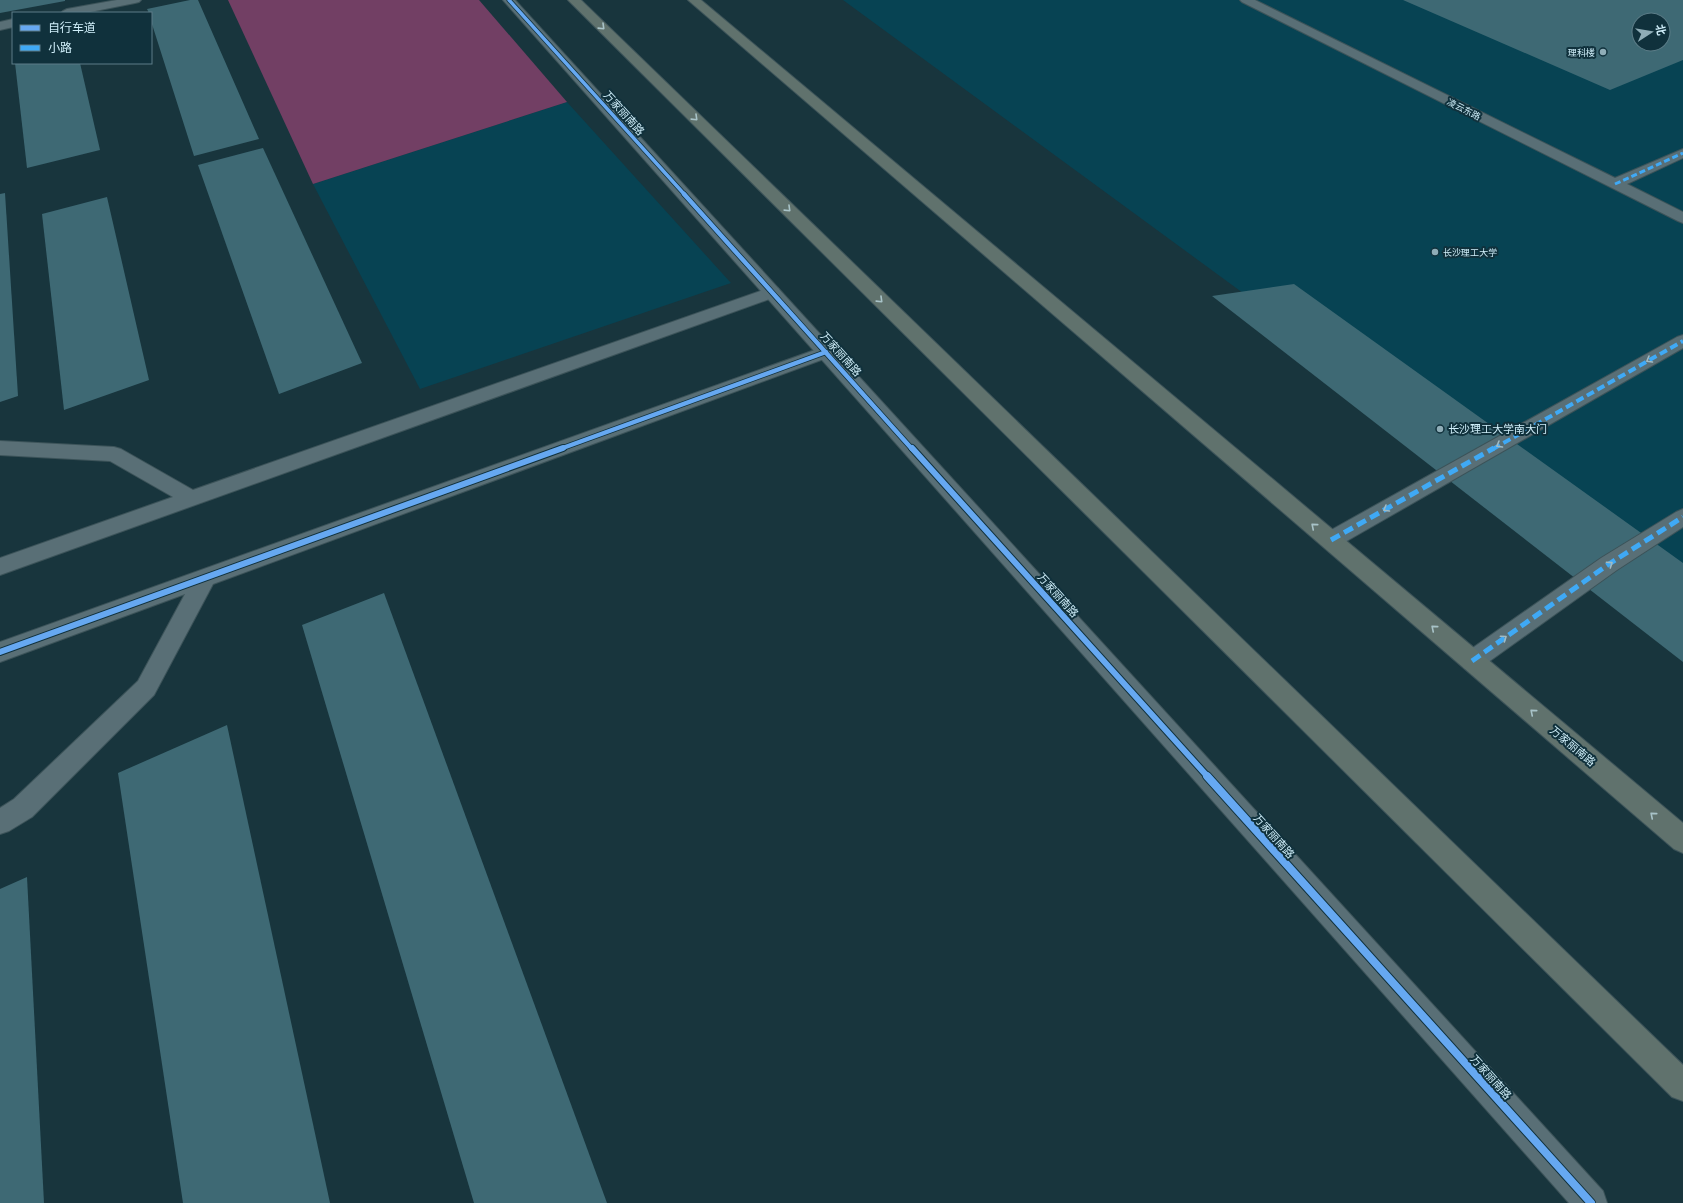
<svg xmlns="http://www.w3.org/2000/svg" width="1683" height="1203" font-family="Jost,'Noto Sans SC',sans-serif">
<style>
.built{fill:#074353;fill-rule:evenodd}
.green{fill:#723f64}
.building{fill:#3e6974;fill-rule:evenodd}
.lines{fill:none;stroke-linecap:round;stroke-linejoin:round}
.street-casing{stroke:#3c5359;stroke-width:2}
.secondary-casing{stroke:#3c5359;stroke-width:2}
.primary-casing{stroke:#3c5359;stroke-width:2}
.street{fill:#596f76;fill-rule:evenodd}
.secondary{fill:#596f76;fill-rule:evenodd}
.primary{fill:#60726d;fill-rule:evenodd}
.quiet-far2{stroke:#3fa9f5;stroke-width:3;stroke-dasharray:6 3;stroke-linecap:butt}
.quiet-far1{stroke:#3fa9f5;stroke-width:4;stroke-dasharray:8 4;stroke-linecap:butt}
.quiet{stroke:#3fa9f5;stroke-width:5;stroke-dasharray:10 5;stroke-linecap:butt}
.cycleway-far3-casing{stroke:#10313c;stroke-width:5}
.cycleway-far2-casing{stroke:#10313c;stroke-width:6}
.cycleway-far1-casing{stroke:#10313c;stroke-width:8}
.cycleway-casing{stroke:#10313c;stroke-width:10}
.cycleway-far3{stroke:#66a8f1;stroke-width:3.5}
.cycleway-far2{stroke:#66a8f1;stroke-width:4.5}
.cycleway-far1{stroke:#66a8f1;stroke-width:6}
.cycleway{stroke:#66a8f1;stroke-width:8}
.oneway{stroke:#a8c3c8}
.oneway2{stroke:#a0bbc5}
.poi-dot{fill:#8fadb7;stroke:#10313c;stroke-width:1.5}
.labels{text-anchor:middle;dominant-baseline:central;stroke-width:4;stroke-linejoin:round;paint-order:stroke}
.far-poi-label{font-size:9px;fill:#cfeef9;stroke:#10313c;text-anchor:end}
.far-street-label{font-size:9px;fill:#cfeef9;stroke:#10313c}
.street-label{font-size:11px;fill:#cfeef9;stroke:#10313c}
.poi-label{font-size:11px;fill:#cfeef9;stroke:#10313c;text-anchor:start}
</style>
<rect width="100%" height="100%" fill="#18353d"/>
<g class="built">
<path d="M 843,0 L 1683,0 L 1683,617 L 1471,460 ZM 1639,20 L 1663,20 L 1663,44 L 1639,44 Z"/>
<polygon points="567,102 731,283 420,389 313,184"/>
</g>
<polygon class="green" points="228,0 479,0 567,102 313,184"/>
<g class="building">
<polygon points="0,0 65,0 65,1 0,13"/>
<polygon points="190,0 198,0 259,139 194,156 151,21 151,13 149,13 147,9"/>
<path d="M 1403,0 L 1683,0 L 1683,60 L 1610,90 ZM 1639,20 L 1663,20 L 1663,44 L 1639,44 Z"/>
<polygon points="15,63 80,63 100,150 27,168"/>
<polygon points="263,148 362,363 279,394 198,165"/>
<polygon points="5,193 18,396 0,402 0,194"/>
<polygon points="107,197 149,380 64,410 42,214"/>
<polygon points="1294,284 1683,563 1683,662 1212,296"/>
<polygon points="384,593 607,1203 474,1203 302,625"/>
<polygon points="227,725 330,1203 183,1203 118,773"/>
<polygon points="27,877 44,1203 0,1203 0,889"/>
</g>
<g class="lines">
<defs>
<g id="street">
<polygon points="117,0 141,0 139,2 135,3 85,13 61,13 63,11 67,9"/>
<polygon points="1240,0 1255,0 1615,178 1683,149 1683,158 1627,184 1683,212 1683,223 1678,221 1242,2"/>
<polygon points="13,19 13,27 0,30 0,22"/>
<polygon points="772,287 778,288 780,292 778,296 0,575 0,558 173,497 110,461 0,455 0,441 114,447 121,449 193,490"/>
<polygon points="1683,335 1683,348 1338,546 1331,548 1324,546 1321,540 1324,534 1677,337"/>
<polygon points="826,346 832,348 835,352 832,356 213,584 154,695 32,817 9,831 0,834 0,808 14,799 138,681 185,594 0,662 0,642"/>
<polygon points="1683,509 1683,527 1617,570 1480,668 1472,671 1464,668 1460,661 1464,654 1601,558 1676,512"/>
</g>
<polygon id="secondary" points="503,0 515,0 1603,1191 1607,1203 1569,1203"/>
<g id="primary">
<polygon points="568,0 581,0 1683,1065 1683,1101 1672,1097"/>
<polygon points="688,0 701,0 1683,823 1683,853 1674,849"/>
</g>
</defs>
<use href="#street" class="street-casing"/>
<use href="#secondary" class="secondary-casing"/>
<use href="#primary" class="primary-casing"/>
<use href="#street" class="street"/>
<use href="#secondary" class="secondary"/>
<use href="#primary" class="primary"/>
<polyline class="quiet-far2" points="1615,184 1683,153"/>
<polyline class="quiet-far1" points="1493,449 1683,341"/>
<g class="quiet">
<polyline points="1331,540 1494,448"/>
<polyline points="1472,661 1609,564 1683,517"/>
</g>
<defs>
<polyline id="cycleway-far3" points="509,0 685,195"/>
<g id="cycleway-far2">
<polyline points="684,194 912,449"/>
<polyline points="560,449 826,352"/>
</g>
<g id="cycleway-far1">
<polyline points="912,448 1208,777"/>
<polyline points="0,652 563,448"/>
</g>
<polyline id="cycleway" points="1207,776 1591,1203"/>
</defs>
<use href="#cycleway-far3" class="cycleway-far3-casing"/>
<use href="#cycleway-far2" class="cycleway-far2-casing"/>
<use href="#cycleway-far1" class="cycleway-far1-casing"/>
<use href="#cycleway" class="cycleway-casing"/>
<use href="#cycleway-far3" class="cycleway-far3"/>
<use href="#cycleway-far2" class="cycleway-far2"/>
<use href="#cycleway-far1" class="cycleway-far1"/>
<use href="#cycleway" class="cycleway"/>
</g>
<defs><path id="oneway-chevron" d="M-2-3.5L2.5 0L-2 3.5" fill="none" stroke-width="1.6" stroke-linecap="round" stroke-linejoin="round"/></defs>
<g class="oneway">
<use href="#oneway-chevron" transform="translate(602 27) rotate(44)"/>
<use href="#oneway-chevron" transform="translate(695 118) rotate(44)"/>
<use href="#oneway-chevron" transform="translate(788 209) rotate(44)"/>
<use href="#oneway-chevron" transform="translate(880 300) rotate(44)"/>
<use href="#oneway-chevron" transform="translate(1314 526) rotate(-140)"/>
<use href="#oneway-chevron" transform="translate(1434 628) rotate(-140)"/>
<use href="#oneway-chevron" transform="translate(1533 712) rotate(-140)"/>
<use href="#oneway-chevron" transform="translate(1653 815) rotate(-140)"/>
</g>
<g class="oneway2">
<use href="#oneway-chevron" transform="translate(1649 360) rotate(150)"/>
<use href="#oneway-chevron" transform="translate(1499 445) rotate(150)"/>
<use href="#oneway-chevron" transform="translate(1386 509) rotate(150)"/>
<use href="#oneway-chevron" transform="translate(1610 564) rotate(-34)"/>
<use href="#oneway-chevron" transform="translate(1504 638) rotate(-35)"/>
</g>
<g class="poi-dot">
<circle cx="1603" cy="52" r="4"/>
<circle cx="1435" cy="252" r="4"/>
<circle cx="1440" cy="429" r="4"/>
</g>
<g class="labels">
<g class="far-poi-label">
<text x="1595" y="52">理科楼</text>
<text x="1443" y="252" text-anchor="start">长沙理工大学</text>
</g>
<g class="far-street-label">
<text transform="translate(1464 109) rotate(27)">凌云东路</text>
</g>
<g class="street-label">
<text transform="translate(624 113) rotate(48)">万家丽南路</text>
<text transform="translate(841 354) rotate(48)">万家丽南路</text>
<text transform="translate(1058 595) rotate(48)">万家丽南路</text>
<text transform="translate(1573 746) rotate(40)">万家丽南路</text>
<text transform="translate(1274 836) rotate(48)">万家丽南路</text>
<text transform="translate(1491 1077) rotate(48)">万家丽南路</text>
</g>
<g class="poi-label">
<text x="1448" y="429">长沙理工大学南大门</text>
</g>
</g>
<rect x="12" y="12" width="140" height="52" fill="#10313c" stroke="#5c7d88"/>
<rect x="20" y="25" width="20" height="6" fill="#66a8f1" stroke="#5c7d88"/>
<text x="48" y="32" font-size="12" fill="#cfeef9">自行车道</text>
<rect x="20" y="45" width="20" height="6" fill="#3fa9f5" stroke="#5c7d88"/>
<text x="48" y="52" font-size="12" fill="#cfeef9">小路</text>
<g transform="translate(1651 32) rotate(78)"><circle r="19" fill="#10313c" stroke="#5c7d88"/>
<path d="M0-3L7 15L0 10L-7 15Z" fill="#8fadb7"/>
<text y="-6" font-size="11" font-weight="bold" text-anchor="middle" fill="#cfeef9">北</text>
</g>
</svg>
